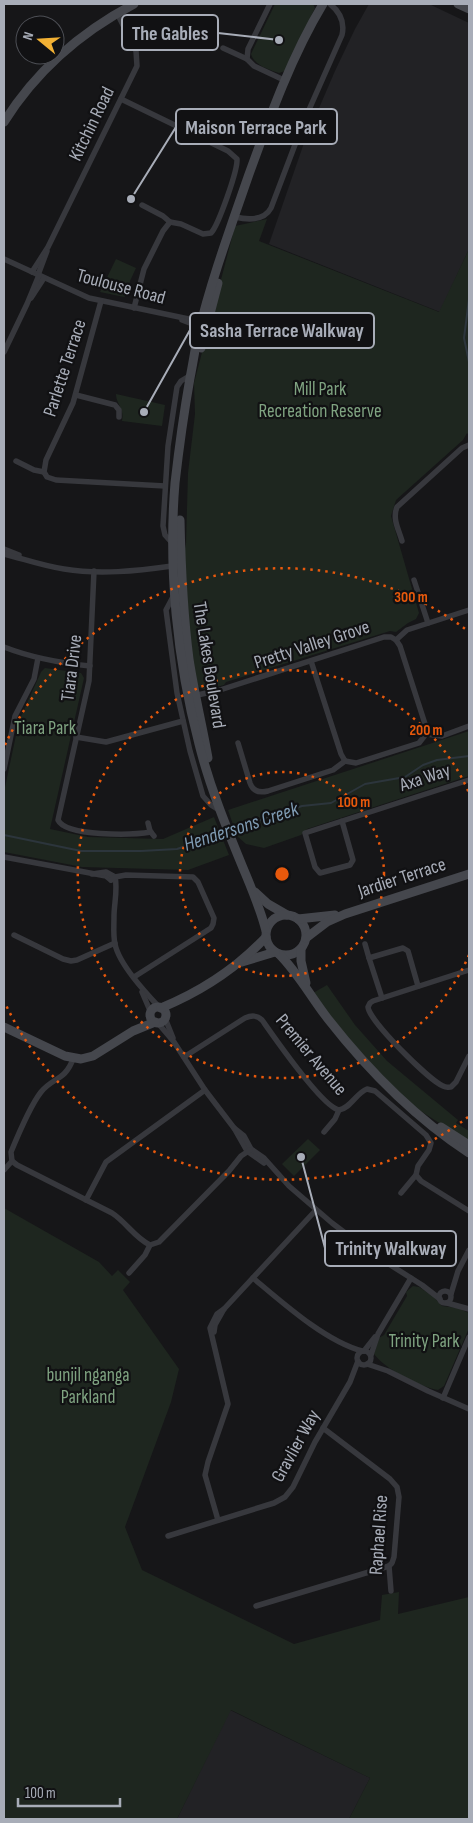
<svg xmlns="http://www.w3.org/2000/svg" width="473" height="1823" font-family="'Sofia Sans Condensed',sans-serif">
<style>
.built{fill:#222225}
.green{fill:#1e261f}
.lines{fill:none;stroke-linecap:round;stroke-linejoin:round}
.stream{stroke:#2c353c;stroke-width:2}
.street{stroke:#37383d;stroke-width:5.5}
.secondary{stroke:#45474d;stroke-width:9}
.ring{fill:none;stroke:#e8590c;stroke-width:2.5;stroke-dasharray:2.5 5}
.labels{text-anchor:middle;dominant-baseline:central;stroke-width:4.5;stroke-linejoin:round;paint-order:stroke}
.street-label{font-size:19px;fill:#a8adb8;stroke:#111113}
.park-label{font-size:19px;fill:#7fa381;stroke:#111113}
.water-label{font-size:20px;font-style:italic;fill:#7f9bb3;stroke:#111113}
.centre{fill:#e8590c;stroke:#111113;stroke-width:2.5}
.ring-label{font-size:15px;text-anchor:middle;font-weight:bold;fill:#e8590c;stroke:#111113;stroke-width:4.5;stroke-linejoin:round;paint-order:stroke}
.leader{fill:none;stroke:#a8adb8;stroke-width:2}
.callout-dot{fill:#a8adb8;stroke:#111113;stroke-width:2}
.callout{fill:#111113;stroke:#a8adb8;stroke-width:2}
.callout-label{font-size:20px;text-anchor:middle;font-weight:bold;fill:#a8adb8}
</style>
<rect width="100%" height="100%" fill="#161618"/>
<g class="built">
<polygon points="369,4 429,4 469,23 469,249 440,312 269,244 304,143 335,71 355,29"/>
<polygon points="230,1710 370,1778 349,1819 177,1819"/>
</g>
<g class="green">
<path d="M 275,4 L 313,4 L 315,8 L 285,71 L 279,73 C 269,70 254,65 251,54 Z"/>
<path d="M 267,219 L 259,241 L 439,312 L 469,249 L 469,435 L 467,433 L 463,440 L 396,500 L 391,516 L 419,613 L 416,619 L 408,623 L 396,632 L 390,631 L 226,682 L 224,685 C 213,688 201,694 195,682 L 182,561 L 186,544 L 188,473 L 195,414 L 194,383 L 235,226 Z"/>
<polygon points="116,259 136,268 130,281 128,294 124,297 100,292"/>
<path d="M 116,394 L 165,405 L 162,426 L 122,421 C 125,409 116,404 116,394 Z"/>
<polygon points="45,668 81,673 84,678 50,829 88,837 163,839 214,817 229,855 188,870 82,867 4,852 4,792 19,721 41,672"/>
<polygon points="469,731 469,776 307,829 301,835 264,848 246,844 237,836 228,810"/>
<polygon points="327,985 355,1025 387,1061 458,1120 456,1123 469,1131 469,1142 419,1110 395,1090 338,1028 313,993"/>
<polygon points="308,1139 320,1150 294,1176 282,1164"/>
<polygon points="4,1208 99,1262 112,1276 118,1270 130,1282 123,1290 179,1369 171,1402 125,1527 142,1570 294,1644 380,1620 382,1595 399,1592 398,1614 469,1597 469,1819 349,1819 370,1778 231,1710 177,1819 4,1819"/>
<path d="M 413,1286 L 419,1287 L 433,1296 L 442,1306 L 458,1308 L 469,1313 L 469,1328 L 444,1386 L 438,1390 C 420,1387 385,1369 374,1354 L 379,1338 L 384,1335 L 407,1296 L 406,1292 Z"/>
</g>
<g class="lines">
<g class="stream">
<polyline points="469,299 464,338 469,362"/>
<polyline points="231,830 302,806 331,803 365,784 405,777 423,765 437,760 469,756"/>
<polyline points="4,835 81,851 141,851 177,849 227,832"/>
</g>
<g class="street">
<polyline points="270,4 248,49 247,59 254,66 286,81"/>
<polyline points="223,48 247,59"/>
<path d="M 121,99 L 228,151 L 237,159 C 238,170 218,226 211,233 L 203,234 L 181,224 L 170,222 L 163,216 L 142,205"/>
<path d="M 235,217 C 248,220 264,221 271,208 L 304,121 L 342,35 C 345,22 340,12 330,4"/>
<polyline points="4,259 89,298 203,322"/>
<polyline points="32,272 48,247 137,66 136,51 117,13"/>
<polyline points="38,275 47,251"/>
<polyline points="31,298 44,278"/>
<polyline points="101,301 73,403 46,460 44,472 47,477 56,480 165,486"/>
<polyline points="134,308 144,269 163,231 170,222"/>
<polyline points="182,320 195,325 202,325"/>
<polyline points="4,352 27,304 39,275"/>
<polyline points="76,395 115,405 119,410 119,417"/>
<polyline points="16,461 34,470 44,472"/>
<path d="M 402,541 C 399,530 392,519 397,507 L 462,448 L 469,445"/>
<polyline points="174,545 165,535 163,526 168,446 177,387 181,381 191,375"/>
<polyline points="4,549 19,555"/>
<path d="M 4,554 C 24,559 43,566 64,569 C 99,575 137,571 172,566 L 176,567"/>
<path d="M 94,571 L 89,681 L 58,820 C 66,837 133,835 151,832"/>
<polyline points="414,580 428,623"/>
<polyline points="175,593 166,610 177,693 190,751 203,796 211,805 219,810"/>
<polyline points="396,640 400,646 426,727 426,734"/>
<path d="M 4,647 C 32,658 60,663 90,666"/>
<polyline points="311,661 341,754 345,761"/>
<polyline points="193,696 220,690 384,637 391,637 396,640 407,630 469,610"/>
<polyline points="426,734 442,736 469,726"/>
<polyline points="76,737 106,742 183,721"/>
<path d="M 238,743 L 250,783 C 253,792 260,793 268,791 L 333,770 L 345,761"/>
<polyline points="345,761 356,763 419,743 426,734"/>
<polyline points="4,769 15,716 34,679 38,658"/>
<polyline points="342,821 353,860 350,865 320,873 315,867 305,833 469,780"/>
<polyline points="148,823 150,831 154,836"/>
<polyline points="4,857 106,876 111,880"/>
<path d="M 92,874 L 106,872 L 115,877 C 118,889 114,904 114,916 C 114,925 113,935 115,944 C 119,964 145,992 159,1007"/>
<polyline points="111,880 115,877 126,875 193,877 198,882 214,918 213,924 211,928 134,977"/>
<polyline points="14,935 63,959 71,961 77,960 115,943"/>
<polyline points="365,944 369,958"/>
<path d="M 469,970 L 373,1001 L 370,1003 L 368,1007 C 369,1021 429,1080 443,1086 C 447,1088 447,1087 451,1087 L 456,1082 L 469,1056"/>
<polyline points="142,992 151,1013"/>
<polyline points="382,998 369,958 403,948 408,951 418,986"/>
<polyline points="165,1018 173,1038"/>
<polyline points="157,1022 174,1042 205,1090 234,1128 247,1151 264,1163"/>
<path d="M 184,1057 L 245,1018 C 252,1015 257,1015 262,1020 C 274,1037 322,1107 339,1110"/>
<polyline points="234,1128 244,1136 251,1149 264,1158 289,1186 332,1223 373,1254 422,1285 440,1299"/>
<path d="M 324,1132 L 335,1119 L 339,1110 C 351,1108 356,1093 367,1089 L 375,1091 L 426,1135 L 431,1143 L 429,1150 L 418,1166 L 416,1175 L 401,1193"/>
<path d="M 12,1161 L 17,1165 L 112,1213 C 126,1222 135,1238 150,1245"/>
<path d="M 4,1170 L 12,1161 L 11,1152 C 18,1135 30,1106 41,1092 C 53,1077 65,1081 73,1059"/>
<polyline points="416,1175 421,1181 469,1211"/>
<polyline points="86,1200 106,1162 205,1090"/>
<polyline points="129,1273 145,1255 150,1245 159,1242 229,1171 241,1156 250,1150"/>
<path d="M 253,1278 C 283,1303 325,1341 362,1351"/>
<circle cx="445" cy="1297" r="6"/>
<polyline points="451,1294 458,1271 469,1250"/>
<polyline points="447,1303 469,1309"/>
<polyline points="214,1332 215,1325 224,1309 316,1210"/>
<polyline points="364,1351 375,1337"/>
<circle cx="364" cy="1358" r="7"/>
<polyline points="371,1355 378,1334 411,1278"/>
<polyline points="367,1364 388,1371 428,1391 469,1409"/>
<polyline points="443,1398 469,1337"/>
<polyline points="323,1428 390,1479 397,1487 399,1497 394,1557 392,1563 389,1566 391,1591"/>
<polyline points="218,1520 205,1475 208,1462 228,1404 210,1328 217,1314 224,1309"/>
<polyline points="168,1536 274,1503 285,1497 293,1487 315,1442 350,1382 358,1361"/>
<polyline points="256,1606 389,1566"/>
</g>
<g class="secondary">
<polyline points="458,4 469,9"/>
<path d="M 4,122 C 36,71 81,32 134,4"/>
<polyline points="201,348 218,283"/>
<path d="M 180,520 C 181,567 183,613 189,659 C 194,692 202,724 208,758"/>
<polyline points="255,892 268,904 287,915"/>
<circle cx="286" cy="935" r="20"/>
<polyline points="298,919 335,915"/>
<path d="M 266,931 C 260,907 250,885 241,863 C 225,824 209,784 199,744 C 177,660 168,569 175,483 C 179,448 184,412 190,378 C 193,363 195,349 198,335 C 211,281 230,229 248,177 C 269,119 291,57 323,4"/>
<polyline points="306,938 327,922 345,914 469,874"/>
<polyline points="301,949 301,961 306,983"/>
<path d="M 279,954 C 298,973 311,997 328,1019 C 368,1070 414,1117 469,1153"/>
<polyline points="242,962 275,952"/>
<circle cx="158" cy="1015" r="8"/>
<path d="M 161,1008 C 200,992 237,968 266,937"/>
<polyline points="4,1027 65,1056 81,1059 93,1056 133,1031 155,1022"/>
<polyline points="441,1127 469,1145"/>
</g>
</g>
<g class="ring">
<circle cx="282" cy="874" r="102"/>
<path d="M469 955A204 204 0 1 1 469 793"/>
<path d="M468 1117A306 306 0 0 1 5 1003M5 745A306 306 0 0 1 468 631"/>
</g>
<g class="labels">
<g class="street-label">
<text transform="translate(92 124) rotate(-64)">Kitchin Road</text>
<text transform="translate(121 287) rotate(15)">Toulouse Road</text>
<text transform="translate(65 368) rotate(-72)">Parlette Terrace</text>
<text transform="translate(312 645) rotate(-18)">Pretty Valley Grove</text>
<text transform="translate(209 665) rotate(81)">The Lakes Boulevard</text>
<text transform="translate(72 668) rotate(-83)">Tiara Drive</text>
<text transform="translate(425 778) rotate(-18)">Axa Way</text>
<text transform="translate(402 878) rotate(-18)">Jardier Terrace</text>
<text transform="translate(311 1055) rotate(50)">Premier Avenue</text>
<text transform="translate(296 1446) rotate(-61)">Gravlier Way</text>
<text transform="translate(379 1535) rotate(-86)">Raphael Rise</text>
</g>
<g class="park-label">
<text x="320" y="389">Mill Park<tspan x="320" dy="22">Recreation Reserve</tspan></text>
<text x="45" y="728">Tiara Park</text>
<text x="424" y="1341">Trinity Park</text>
<text x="88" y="1375">bunjil nganga<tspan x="88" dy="22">Parkland</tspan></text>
</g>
<g class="water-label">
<text transform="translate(241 827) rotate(-18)">Hendersons Creek</text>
</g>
</g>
<circle cx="282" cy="874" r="8" class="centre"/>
<g class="ring-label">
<text x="411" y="602">300 m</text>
<text x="426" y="735">200 m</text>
<text x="354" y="807">100 m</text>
</g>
<path class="leader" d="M279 40L218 33M131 199L176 127M144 412L190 330M301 1157L325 1248"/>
<g class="callout-dot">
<circle cx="279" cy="40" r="5"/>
<circle cx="131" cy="199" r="5"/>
<circle cx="144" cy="412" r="5"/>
<circle cx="301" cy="1157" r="5"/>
</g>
<g class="callout">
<rect x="122" y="15" width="96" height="35" rx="5"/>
<rect x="176" y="109" width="161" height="35" rx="5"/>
<rect x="190" y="313" width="184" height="35" rx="5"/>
<rect x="325" y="1231" width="131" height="35" rx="5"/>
</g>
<g class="callout-label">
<text x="170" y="40">The Gables</text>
<text x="256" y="134">Maison Terrace Park</text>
<text x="282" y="337">Sasha Terrace Walkway</text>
<text x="391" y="1255">Trinity Walkway</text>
</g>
<rect width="473" height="1823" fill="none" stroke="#a8adb8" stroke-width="10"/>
<g transform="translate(40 40) rotate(288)"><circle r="24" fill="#111113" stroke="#4d4f55"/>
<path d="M0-4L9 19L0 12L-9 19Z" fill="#f2b134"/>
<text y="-8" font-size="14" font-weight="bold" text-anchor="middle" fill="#a8adb8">N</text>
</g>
<path d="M18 1798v8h102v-8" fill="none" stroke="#a8adb8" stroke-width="2.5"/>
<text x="25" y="1798" font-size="15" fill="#a8adb8" stroke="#111113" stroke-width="4" paint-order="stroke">100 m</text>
</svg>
